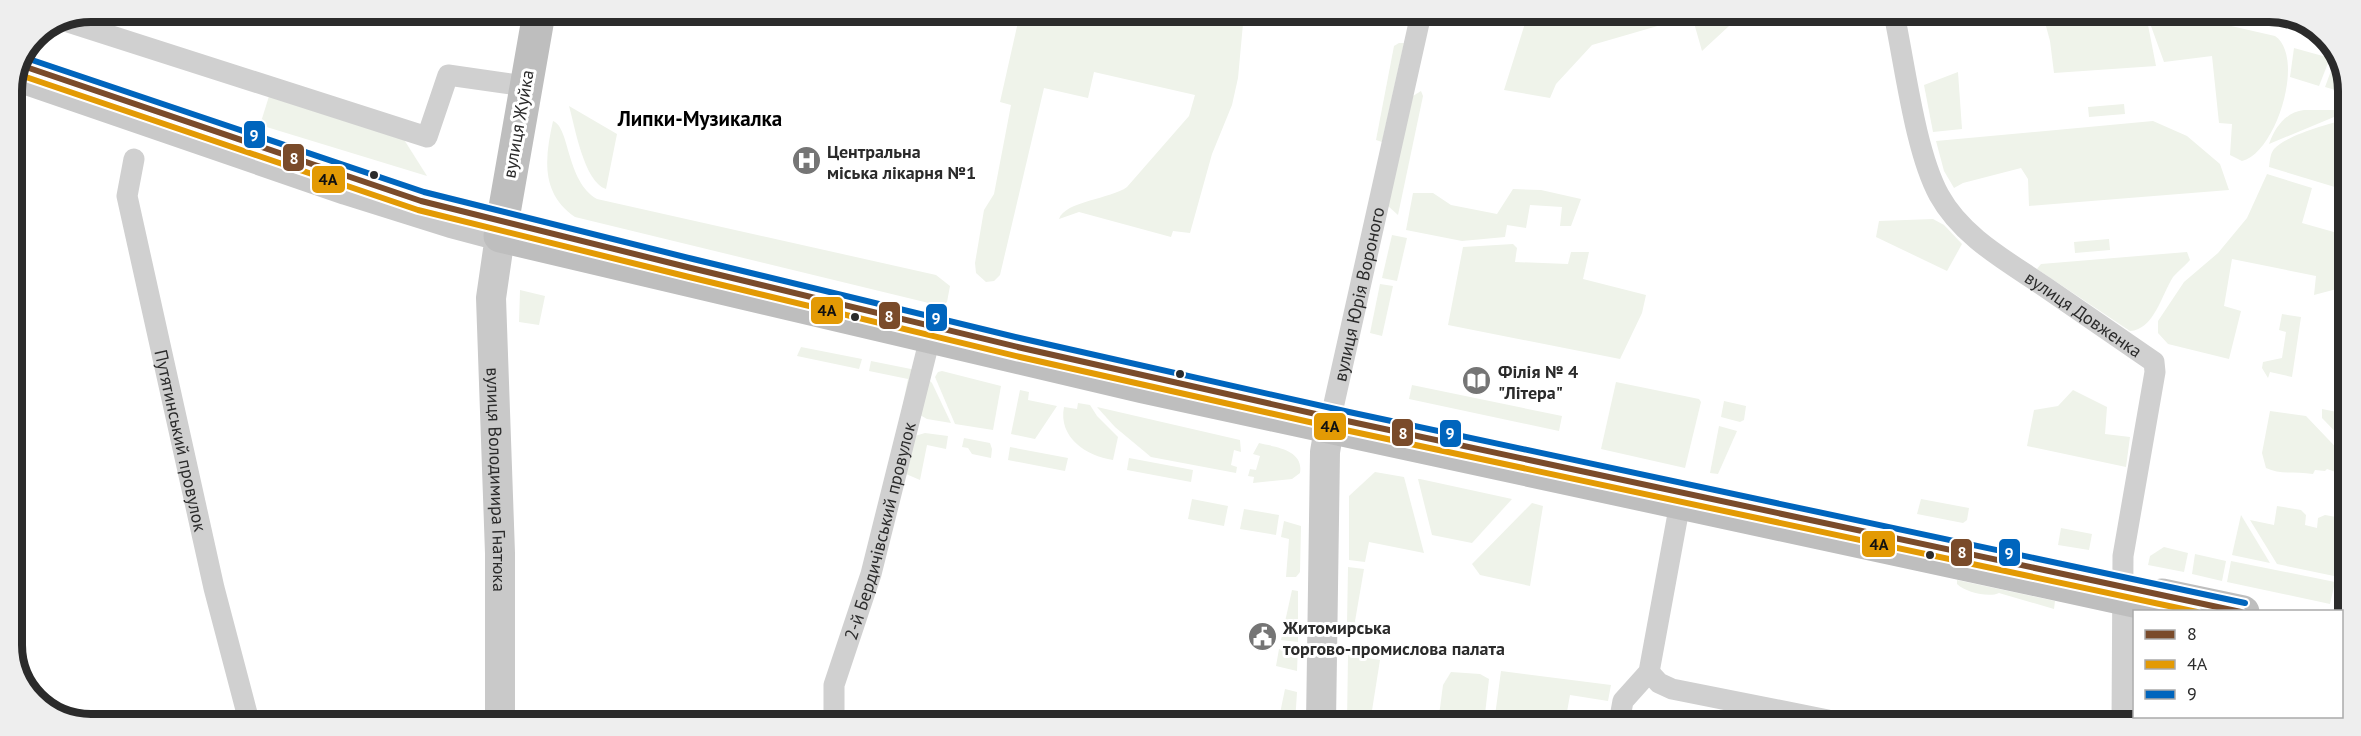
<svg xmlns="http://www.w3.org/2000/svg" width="2361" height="736" font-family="'PT Sans',sans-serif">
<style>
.green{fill:#eff3ea}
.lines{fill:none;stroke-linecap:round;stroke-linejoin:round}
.street{stroke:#d0d0d0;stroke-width:21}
.secondary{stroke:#c9c9c9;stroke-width:30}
.highway{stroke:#bebebe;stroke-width:33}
.bus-1-casing{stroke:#fff;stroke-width:10}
.bus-2-casing{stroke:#fff;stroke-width:10}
.bus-3-casing{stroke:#fff;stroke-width:10}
.bus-1{stroke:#7a4b2a;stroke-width:6}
.bus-2{stroke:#e39a04;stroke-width:6}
.bus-3{stroke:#0065bd;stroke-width:6}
.bus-dot{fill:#2b2b2b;stroke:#fff;stroke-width:2}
.labels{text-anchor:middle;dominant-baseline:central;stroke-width:6;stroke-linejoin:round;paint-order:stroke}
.street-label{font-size:18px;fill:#2b2b2b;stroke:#fff}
.poi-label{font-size:18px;font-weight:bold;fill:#2b2b2b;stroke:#fff;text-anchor:start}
.quarter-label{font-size:21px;font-weight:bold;fill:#000;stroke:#fff}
.rim{fill:none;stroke:#2b2b2b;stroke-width:8}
.line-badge{stroke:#fff;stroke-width:2}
.badge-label{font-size:16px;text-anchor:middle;font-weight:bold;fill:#fff}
.pale-badge-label{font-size:16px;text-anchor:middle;font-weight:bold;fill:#111}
</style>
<rect width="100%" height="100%" fill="#fff"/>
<g class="green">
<path d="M 1020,13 L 1244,13 L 1238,78 L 1232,105 L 1212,154 L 1190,233 L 1173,231 L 1171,237 L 1079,212 L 1059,219 C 1065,201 1111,199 1127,187 L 1189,116 L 1195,95 L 1094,72 L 1088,98 L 1044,88 L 1000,275 L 994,281 L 986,282 L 976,273 L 975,263 L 984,210 L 994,194 L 1011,105 L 1000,102 Z"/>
<polygon points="1528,14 1742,14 1702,51 1692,16 1592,45 1556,84 1550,98 1504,90"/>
<polygon points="2043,15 2143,15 2148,25 2156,66 2054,73 2050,41"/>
<path d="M 2147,15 L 2183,15 L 2275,36 C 2306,57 2276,153 2242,161 L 2230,155 L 2232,124 L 2219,123 L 2212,56 L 2164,62 Z"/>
<polygon points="1399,43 1404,43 1382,142 1376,140 1394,46"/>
<polygon points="2294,48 2330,58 2319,86 2290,77"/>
<polygon points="2335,60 2338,61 2349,86 2349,94 2325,87"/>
<polygon points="1958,72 1962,129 1933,132 1924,85"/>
<polygon points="1421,91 1423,96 1398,215 1387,205 1413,96"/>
<polygon points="270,93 403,138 427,176 260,125"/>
<polygon points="2124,104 2125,114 2089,117 2088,107"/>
<path d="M 569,106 L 617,134 L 606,189 C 584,182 575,127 569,106 Z"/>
<path d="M 2304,110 L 2337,110 L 2339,113 L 2334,117 L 2269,144 C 2275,127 2286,112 2304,110 Z"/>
<path d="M 2349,119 L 2348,191 L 2269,167 C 2270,161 2270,154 2274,149 C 2287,135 2330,123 2349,119 Z"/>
<path d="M 553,121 C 570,127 566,181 597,199 L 936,275 L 950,286 L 947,302 L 941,306 L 575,217 C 540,193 545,157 553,121 Z"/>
<polygon points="2153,121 2187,136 2220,164 2229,190 2029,206 2028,179 2021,168 1963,183 1954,188 1944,171 1936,141"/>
<polygon points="2267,174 2312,188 2302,223 2348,236 2348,286 2314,295 2316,276 2232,259 2224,306 2241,311 2229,359 2168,344 2158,333 2158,321 2184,282 2218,253 2247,218"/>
<polygon points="1513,189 1541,190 1581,199 1571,226 1560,226 1562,207 1530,205 1526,228 1507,225 1505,237 1462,241 1406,230 1413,193 1433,193 1451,205 1497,214"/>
<polygon points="1933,219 1944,225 1962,244 1947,271 1876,237 1879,221"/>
<polygon points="1392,235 1407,238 1397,281 1382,278"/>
<polygon points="2109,239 2110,250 2075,253 2074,242"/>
<polygon points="1513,244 1517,248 1515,262 1568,264 1571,252 1589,252 1583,279 1646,295 1642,313 1620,359 1448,325 1463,247"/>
<path d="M 2187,252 L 2190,260 C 2185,266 2178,271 2173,277 C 2162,294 2154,330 2130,331 L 2037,269 L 2041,264 Z"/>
<polygon points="1380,284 1393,286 1382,336 1370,333"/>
<polygon points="520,290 545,296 539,325 519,322"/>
<polygon points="2282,314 2301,317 2292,377 2270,372 2268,378 2262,368 2263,362 2282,358 2286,332 2279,330"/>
<polygon points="801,347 862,359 859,369 797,356"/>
<polygon points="871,361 916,370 900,419 908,379 869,371"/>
<polygon points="942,371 1001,386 993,430 955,424 935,377 938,372"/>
<polygon points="929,380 932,383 951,423 927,419 920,415"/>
<polygon points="1616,382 1699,399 1701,402 1685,468 1601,449"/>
<polygon points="1412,385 1562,416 1559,431 1409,399"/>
<polygon points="1020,390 1029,392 1028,400 1057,406 1035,439 1011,434"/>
<polygon points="2073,390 2107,407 2105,434 2130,437 2126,467 2027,446 2034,410 2058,406"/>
<polygon points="1724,401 1746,406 1744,420 1740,422 1721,417"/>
<path d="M 1078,403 L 1090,405 L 1097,416 L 1118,437 L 1113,460 C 1086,456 1058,437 1064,407 L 1077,409 Z"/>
<polygon points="1097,407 1240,440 1241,452 1234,450 1231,465 1237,467 1236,473 1151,457 1115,427"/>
<polygon points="2322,409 2347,414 2347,444 2322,418"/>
<path d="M 2270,411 L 2306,416 L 2347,459 L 2347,476 L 2327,469 L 2325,471 L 2315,470 L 2313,474 C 2297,471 2280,475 2266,468 L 2262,453 Z"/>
<polygon points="1719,426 1737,431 1718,474 1710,473"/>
<polygon points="925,433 948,436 946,449 927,445 920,480 906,474 915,436"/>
<polygon points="964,438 990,443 992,449 991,458 972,454 968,448 962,447"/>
<path d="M 1259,443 C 1276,447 1304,450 1300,473 L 1292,479 L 1253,483 L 1254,477 L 1248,476 L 1250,469 L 1256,470 L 1260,456 L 1253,454 Z"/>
<polygon points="1010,447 1068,458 1065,471 1008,460"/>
<polygon points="1129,458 1193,470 1191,482 1127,470"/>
<polygon points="1375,472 1404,477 1424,553 1369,542 1365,562 1349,560 1349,496"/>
<polygon points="1418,479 1420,479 1512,499 1472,543 1432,535"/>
<polygon points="1192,499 1228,506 1224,526 1188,519"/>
<polygon points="1921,499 1969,508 1967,520 1963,523 1917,514"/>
<polygon points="1532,503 1543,506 1530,586 1480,575 1472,564"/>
<polygon points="2277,506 2301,510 2306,515 2305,525 2317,528 2318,518 2325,515 2347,519 2341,556 2339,556 2334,576 2277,564 2250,520 2274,525"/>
<polygon points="1244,509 1279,515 1276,535 1240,529"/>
<polygon points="2241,515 2270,563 2232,555"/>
<polygon points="1284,521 1301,526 1300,572 1296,577 1286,577 1289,539 1281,537"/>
<polygon points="2061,528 2092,534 2089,550 2058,545"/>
<polygon points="2164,547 2188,553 2184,572 2148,565 2150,556"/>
<polygon points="12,551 21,596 28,679 24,680 12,650"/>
<polygon points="2195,554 2226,561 2222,581 2192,574"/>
<polygon points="2231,561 2335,582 2330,604 2227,582"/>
<polygon points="1348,567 1364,569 1354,627 1347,625"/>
<path d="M 1957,580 L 2055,601 L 2054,609 L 1999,593 C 1989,598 1965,592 1957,584 Z"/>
<polygon points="1292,590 1298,591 1298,642 1281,640"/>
<polygon points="1289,646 1298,647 1297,671 1276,666 1279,649 1287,651"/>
<polygon points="1348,655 1380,660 1370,723 1347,723"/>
<polygon points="1501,671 1611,685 1608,701 1570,695 1565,723 1494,723"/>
<polygon points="1451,672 1480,674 1489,679 1484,723 1438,723 1443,685"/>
<polygon points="1285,689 1297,692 1295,723 1278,723"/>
</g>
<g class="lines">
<g class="street">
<path id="s1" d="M 1894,14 C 1905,65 1915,151 1939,195 C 1962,237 2007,261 2045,287 C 2081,312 2118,337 2154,362 L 2155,372 L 2123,556 L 2122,724"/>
<polyline points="68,22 427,137 448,75 525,86"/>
<path id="s2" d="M 134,159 L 127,196 L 214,588 L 249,721"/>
<path id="s3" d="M 1331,417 L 1421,14"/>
<polyline points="1649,672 1659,683 1672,689 1828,720 1828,723"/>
<path id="s4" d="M 834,722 L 834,685 L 871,574 L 930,338"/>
<polyline points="1619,723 1623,701 1649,672 1680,503"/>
</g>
<g class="secondary">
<path id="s5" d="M 18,77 L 346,190 L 451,223 L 500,236 L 491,298 L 500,553 L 500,722"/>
<polyline points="1321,723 1325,452 1331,417"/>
</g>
<g class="highway">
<polyline points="539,13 500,236 1143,387 2185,612"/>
<polyline points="2162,595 2243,612"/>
<polyline points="2342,632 2346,633"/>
</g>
<defs>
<polyline id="bus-1" points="23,66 421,201 691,268 1022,348 1347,421 2241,612"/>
<polyline id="bus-2" points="20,75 418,210 689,277 1020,357 1345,430 2197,612"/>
<polyline id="bus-3" points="26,58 424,192 693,259 1024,339 1349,412 2245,603"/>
</defs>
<use href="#bus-1" class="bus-1-casing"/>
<use href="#bus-2" class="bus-2-casing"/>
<use href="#bus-3" class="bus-3-casing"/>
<use href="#bus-1" class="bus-1"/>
<use href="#bus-2" class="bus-2"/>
<use href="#bus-3" class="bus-3"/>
</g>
<defs>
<symbol id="hospital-disc" viewBox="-11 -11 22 22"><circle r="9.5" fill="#757575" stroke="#fff"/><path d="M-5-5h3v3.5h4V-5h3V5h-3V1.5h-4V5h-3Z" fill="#fff"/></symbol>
<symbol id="library-disc" viewBox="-11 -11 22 22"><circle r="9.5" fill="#757575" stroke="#fff"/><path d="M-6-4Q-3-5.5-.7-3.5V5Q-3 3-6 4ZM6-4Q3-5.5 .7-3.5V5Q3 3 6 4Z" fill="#fff"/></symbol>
<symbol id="civic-disc" viewBox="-11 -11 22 22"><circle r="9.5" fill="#757575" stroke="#fff"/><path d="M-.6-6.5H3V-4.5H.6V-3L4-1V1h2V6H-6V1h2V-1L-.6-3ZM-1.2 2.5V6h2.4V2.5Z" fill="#fff"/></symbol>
</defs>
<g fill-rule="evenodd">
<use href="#hospital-disc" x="790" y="144" width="33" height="33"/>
<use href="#library-disc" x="1460" y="364" width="33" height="33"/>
<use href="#civic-disc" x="1246" y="620" width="33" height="33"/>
</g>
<g class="bus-dot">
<circle cx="374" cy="175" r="5"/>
<circle cx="855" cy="317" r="5"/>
<circle cx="1180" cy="374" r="5"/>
<circle cx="1930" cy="555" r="5"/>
</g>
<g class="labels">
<g class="street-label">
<text transform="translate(518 124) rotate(-80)">вулиця Жуйка</text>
<text stroke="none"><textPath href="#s3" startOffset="126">вулиця Юрія Вороного</textPath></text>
<text stroke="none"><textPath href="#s1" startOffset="376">вулиця Довженка</textPath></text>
<text stroke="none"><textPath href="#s2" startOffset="288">Путятинський провулок</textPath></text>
<text stroke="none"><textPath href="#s5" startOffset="752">вулиця Володимира Гнатюка</textPath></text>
<text stroke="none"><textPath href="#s4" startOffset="198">2-й Бердичівський провулок</textPath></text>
</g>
<g class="poi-label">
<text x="827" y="151">Центральна<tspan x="827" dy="21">міська лікарня №1</tspan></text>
<text x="1498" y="371">Філія № 4<tspan x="1498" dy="21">"Літера"</tspan></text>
<text x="1283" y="627">Житомирська<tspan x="1283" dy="21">торгово-промислова палата</tspan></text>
</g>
<g class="quarter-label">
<text x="700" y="118">Липки-Музикалка</text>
</g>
</g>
<path d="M0 0H2361V736H0ZM91 22H2269A69 69 0 0 1 2338 91V645A69 69 0 0 1 2269 714H91A69 69 0 0 1 22 645V91A69 69 0 0 1 91 22Z" fill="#eee" fill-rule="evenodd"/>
<path class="rim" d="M91 22H2269A69 69 0 0 1 2338 91V645A69 69 0 0 1 2269 714H91A69 69 0 0 1 22 645V91A69 69 0 0 1 91 22Z"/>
<g class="line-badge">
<rect x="243" y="120" width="23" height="29" rx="6" fill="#0065bd"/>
<rect x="282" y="143" width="23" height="29" rx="6" fill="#7a4b2a"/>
<rect x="311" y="165" width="35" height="29" rx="6" fill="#e39a04"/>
<rect x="810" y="296" width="34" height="29" rx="6" fill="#e39a04"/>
<rect x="878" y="301" width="23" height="29" rx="6" fill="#7a4b2a"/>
<rect x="925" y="303" width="23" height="29" rx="6" fill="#0065bd"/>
<rect x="1313" y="412" width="34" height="29" rx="6" fill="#e39a04"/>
<rect x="1391" y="418" width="23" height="29" rx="6" fill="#7a4b2a"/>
<rect x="1439" y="419" width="23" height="29" rx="6" fill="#0065bd"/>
<rect x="1861" y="530" width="35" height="28" rx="6" fill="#e39a04"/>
<rect x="1950" y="538" width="23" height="29" rx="6" fill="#7a4b2a"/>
<rect x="1998" y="538" width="23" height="29" rx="6" fill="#0065bd"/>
</g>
<g class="badge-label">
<text x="254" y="141">9</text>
<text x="294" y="164">8</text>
<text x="889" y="322">8</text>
<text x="936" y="324">9</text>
<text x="1403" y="439">8</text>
<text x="1450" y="439">9</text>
<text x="1962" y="558">8</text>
<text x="2009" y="559">9</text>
</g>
<g class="pale-badge-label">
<text x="328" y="185">4А</text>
<text x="827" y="316">4А</text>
<text x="1330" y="432">4А</text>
<text x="1879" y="550">4А</text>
</g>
<rect x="2133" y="610" width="210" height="108" fill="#ffffff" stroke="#aaaaaa" stroke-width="1.5"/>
<rect x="2145" y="630" width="30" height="9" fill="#7a4b2a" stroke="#aaaaaa" stroke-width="1.5"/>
<text x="2187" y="640" font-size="18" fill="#2b2b2b">8</text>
<rect x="2145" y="660" width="30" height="9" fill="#e39a04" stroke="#aaaaaa" stroke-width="1.5"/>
<text x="2187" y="670" font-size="18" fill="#2b2b2b">4А</text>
<rect x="2145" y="690" width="30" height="9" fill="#0065bd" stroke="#aaaaaa" stroke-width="1.5"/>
<text x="2187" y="700" font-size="18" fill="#2b2b2b">9</text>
</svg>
